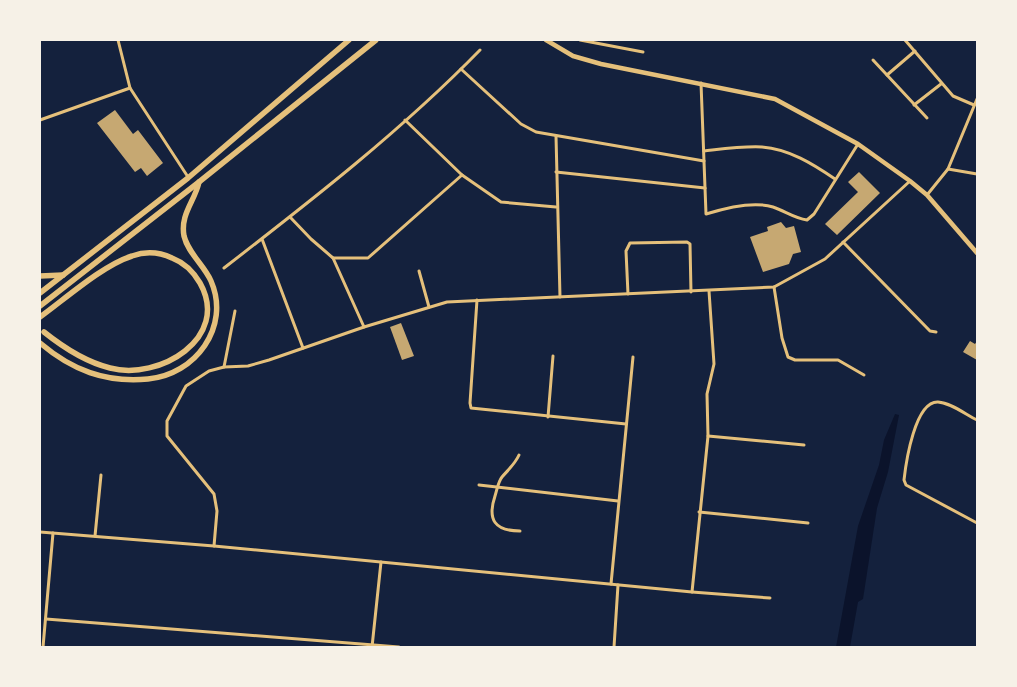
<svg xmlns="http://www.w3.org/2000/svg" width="1017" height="687" font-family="'Source Sans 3',sans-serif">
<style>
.water{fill:#0b132b}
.building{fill:#c6a872}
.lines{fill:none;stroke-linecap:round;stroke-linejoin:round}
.minor{stroke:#e5c07b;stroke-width:3}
.tertiary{stroke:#e5c07b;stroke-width:4.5}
.primary{stroke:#e5c07b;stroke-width:5.5}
</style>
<rect width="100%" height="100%" fill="#14213d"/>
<polygon class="water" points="895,414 899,415 888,472 877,508 863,599 858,602 850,647 836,647 858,526 879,465 884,440"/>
<g class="building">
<polygon points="115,110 133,134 138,130 163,163 147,176 141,168 135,172 97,123"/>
<polygon points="859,172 880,193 837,235 825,224 858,192 848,182"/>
<polygon points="781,222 786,228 794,226 801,252 793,254 789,264 763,272 750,237 768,231 767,227"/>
<polygon points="401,323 414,356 402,360 390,327"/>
<polygon points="970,341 975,344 977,341 977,360 963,352"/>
</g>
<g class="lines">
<g class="minor">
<polyline points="118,40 130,88 188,177"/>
<polyline points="580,40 643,52"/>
<polyline points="905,40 953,96 974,105"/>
<polyline points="873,60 927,118"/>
<polyline points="461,69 521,124 536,132 704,161"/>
<polyline points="887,75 915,51"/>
<path d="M 701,83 L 706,214 C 725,208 754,201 773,207 C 785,211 794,218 807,220 L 814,214 L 858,144"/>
<polyline points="914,105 941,84"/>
<polyline points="40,120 130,88"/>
<polyline points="405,120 462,175 501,202 556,207"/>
<polyline points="556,136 560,297"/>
<path d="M 704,151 C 722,149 743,146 762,147 C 789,149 813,164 835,179"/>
<polyline points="948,169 977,174"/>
<polyline points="556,172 705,188"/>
<polyline points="927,195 948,169 977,99"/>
<polyline points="290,217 311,239 333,258 368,258 462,175"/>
<polyline points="262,239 303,348"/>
<polyline points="843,242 930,331 936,332"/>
<polyline points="333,258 364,327"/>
<path d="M 224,268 C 312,200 402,130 480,50"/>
<polyline points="419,271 429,307"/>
<polyline points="774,287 782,338 788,357 795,360 838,360 864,375"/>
<polyline points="628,294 626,251 630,243 687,242 690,244 691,292"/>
<polyline points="477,300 470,403 471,408 626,424"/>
<polyline points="224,367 235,311"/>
<polyline points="548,417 553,356"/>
<path d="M 977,420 C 965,414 951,403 938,402 C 915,401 906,462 904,480 L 906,485 L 977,523"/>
<polyline points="708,436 804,445"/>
<path d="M 519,455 C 515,464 508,470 502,477 C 498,482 497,490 495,496 C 487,520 495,531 520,531"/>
<polyline points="479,485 618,501"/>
<polyline points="699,512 808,523"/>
<polyline points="40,532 214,546 692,592 770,598"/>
<polyline points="95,536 101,475"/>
<polyline points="214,546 217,511 214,494 167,436 167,421 186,386 209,371 224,367 248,366 269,360 364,327 447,302 774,287 825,259 910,181"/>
<polyline points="611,584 633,357"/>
<polyline points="692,592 708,436 707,394 714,364 709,291"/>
<polyline points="46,619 399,647"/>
<polyline points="43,647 53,533"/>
<polyline points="372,647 381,562"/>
<polyline points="614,647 618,585"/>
</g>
<polyline class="tertiary" points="546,40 573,56 601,64 775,99 858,144 910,181 927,195 977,253"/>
<g class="primary">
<polyline points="40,276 63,275"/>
<polyline points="40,293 188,178 349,40"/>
<polyline points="40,306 199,182 376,40"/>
<path d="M 40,317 C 65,299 103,265 132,256 C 146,251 159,252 172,258 C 185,263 193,271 200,283 C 231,338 159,381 110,368 C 86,362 64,348 44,332"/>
<path d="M 40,343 C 72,370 105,383 148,379 C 195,375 231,327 211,281 C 204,265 188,253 184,236 C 180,214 195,201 199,182"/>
</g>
</g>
<rect width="1017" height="687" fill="none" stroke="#f6f1e7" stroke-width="82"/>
</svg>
